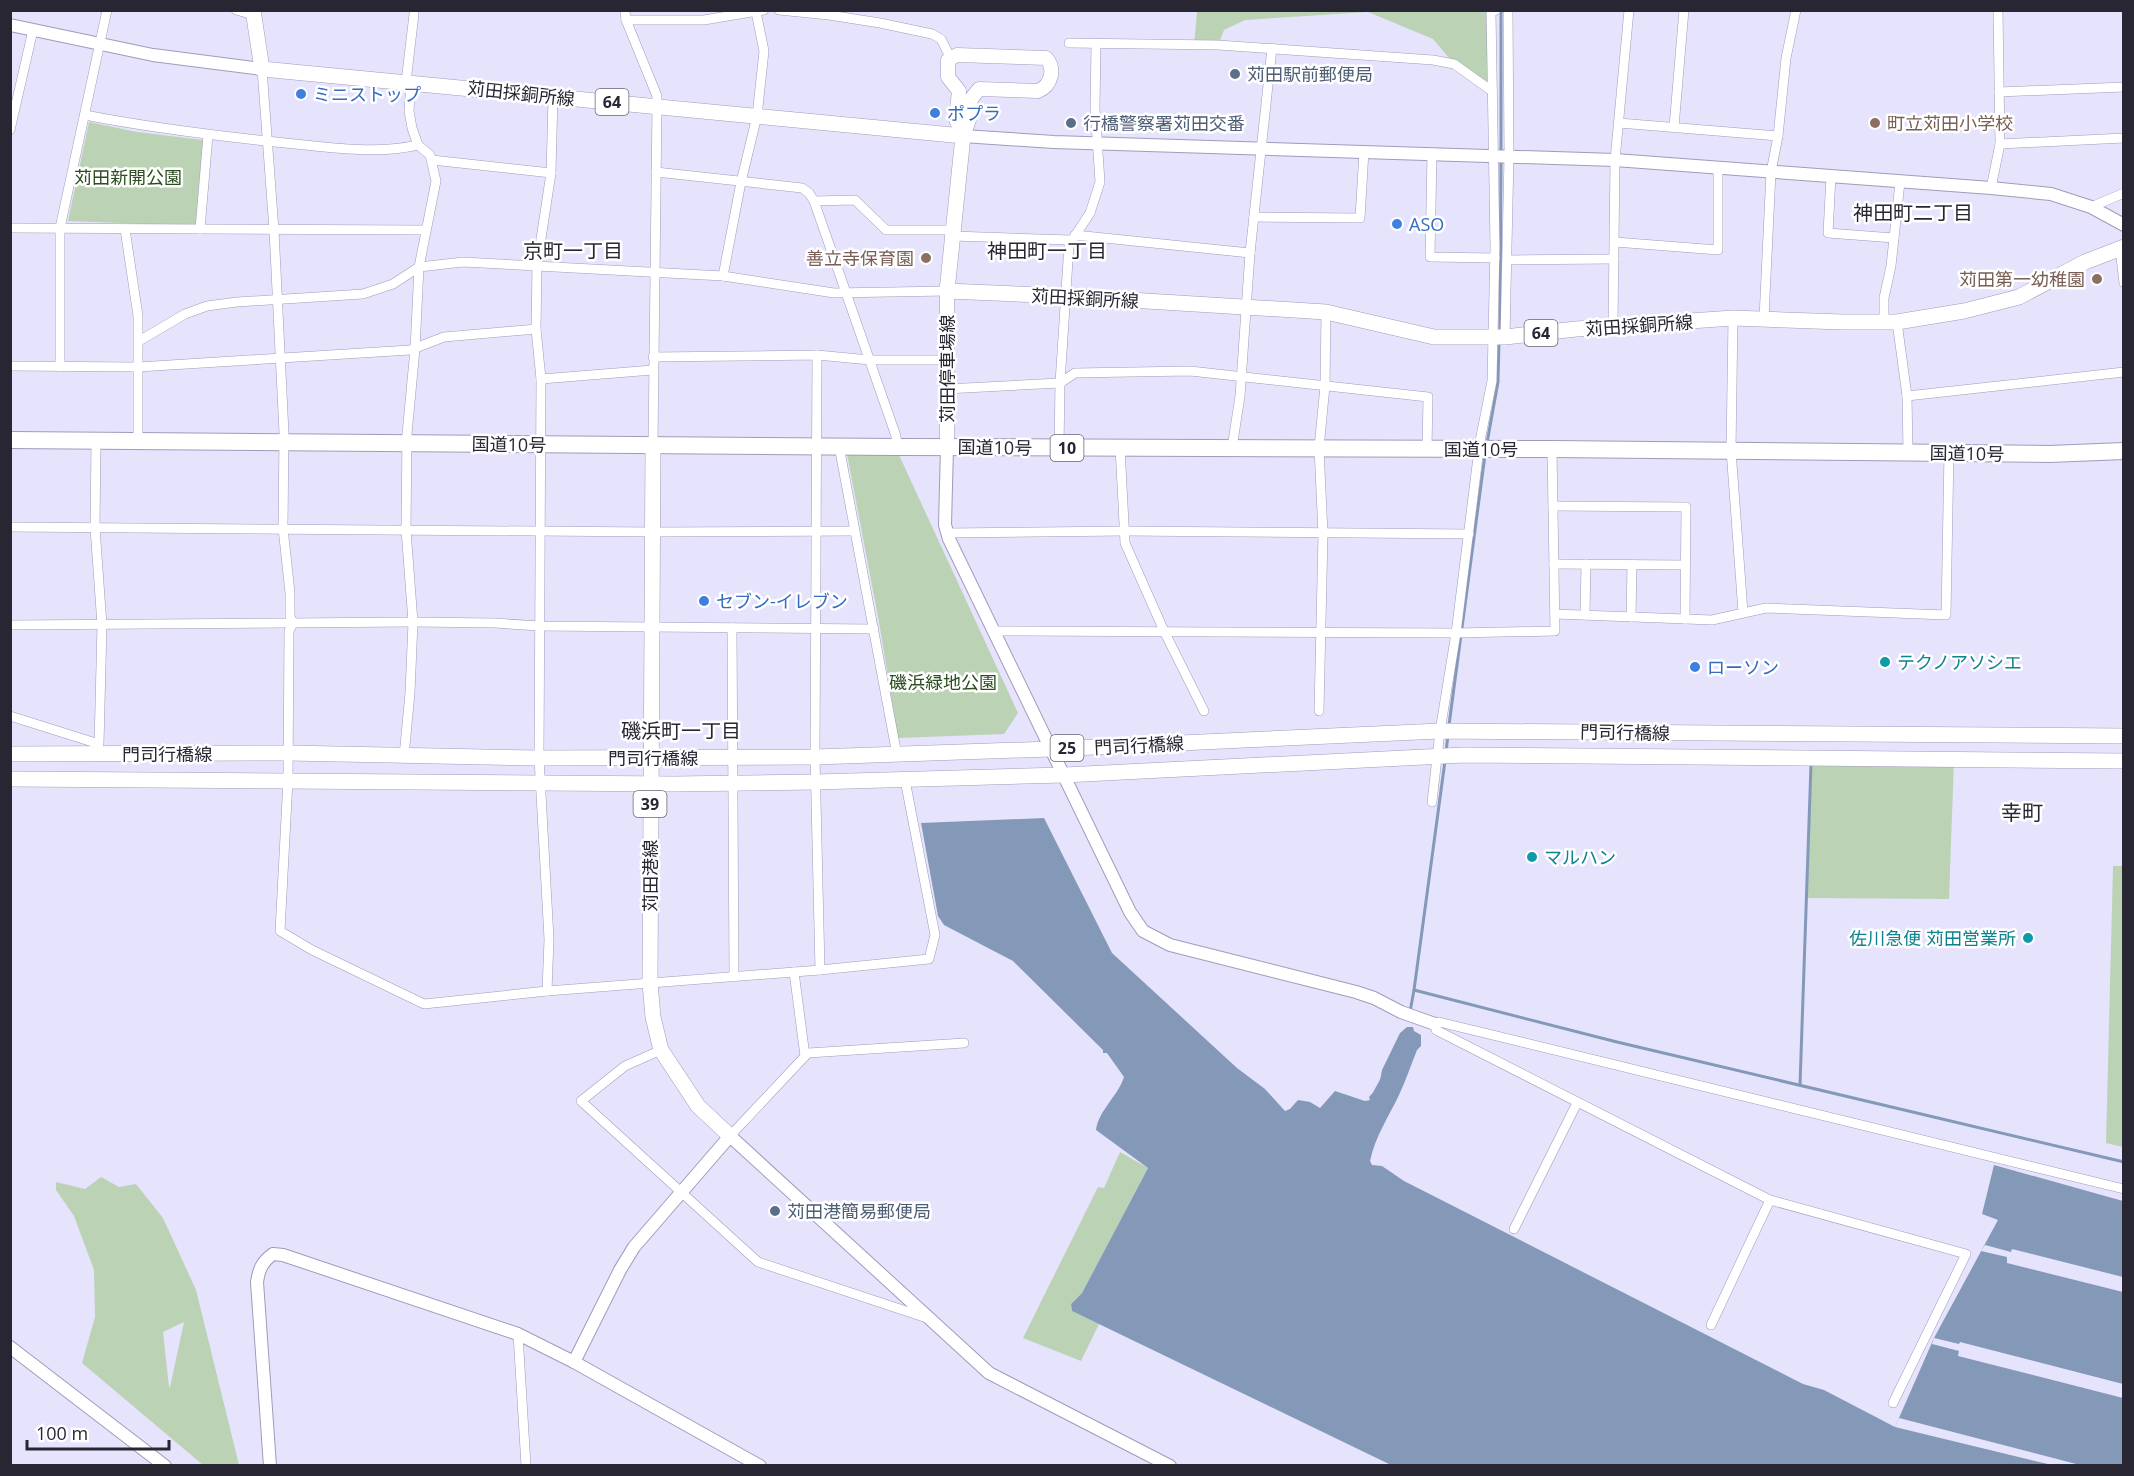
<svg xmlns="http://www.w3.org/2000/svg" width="2134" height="1476" font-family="'Open Sans','Noto Sans JP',sans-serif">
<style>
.green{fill:#bbd3b4;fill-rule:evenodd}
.water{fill:#8499b8}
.pier{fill:#e6e3fd}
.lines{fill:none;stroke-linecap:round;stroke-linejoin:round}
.stream{stroke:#8499b8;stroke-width:3}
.minor-casing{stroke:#a09bba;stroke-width:10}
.tertiary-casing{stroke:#a09bba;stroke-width:14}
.secondary-casing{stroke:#a09bba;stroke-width:15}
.primary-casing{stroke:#a09bba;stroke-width:16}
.trunk-casing{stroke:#a09bba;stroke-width:18}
.minor{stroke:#fff;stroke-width:9}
.tertiary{stroke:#fff;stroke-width:12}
.secondary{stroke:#fff;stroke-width:14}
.primary{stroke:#fff;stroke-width:15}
.trunk{stroke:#fff;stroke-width:16}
.service-dot{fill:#5c6f8a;stroke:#fff;stroke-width:2}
.shop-dot{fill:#3f7fe0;stroke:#fff;stroke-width:2}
.education-dot{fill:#8d6e63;stroke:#fff;stroke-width:2}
.culture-dot{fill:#0f9aa8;stroke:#fff;stroke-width:2}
.labels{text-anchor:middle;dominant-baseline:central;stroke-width:5;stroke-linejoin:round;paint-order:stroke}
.shield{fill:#fff;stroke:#686770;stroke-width:1.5}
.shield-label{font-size:16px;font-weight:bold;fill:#282632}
.service-label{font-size:18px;fill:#4e5e75;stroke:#fff;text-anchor:start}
.street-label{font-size:18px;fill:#282632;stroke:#fff}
.shop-label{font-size:18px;fill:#366cbe;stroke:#fff;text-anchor:start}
.education-label{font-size:18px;fill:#785e54;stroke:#fff;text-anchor:end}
.park-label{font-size:18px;fill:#2b4d1f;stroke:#fff}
.culture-label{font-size:18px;fill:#0d838f;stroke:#fff;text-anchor:start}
.neighbourhood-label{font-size:20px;fill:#282632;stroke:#fff}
.quarter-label{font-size:21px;fill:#282632;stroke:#fff}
</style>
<rect width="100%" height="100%" fill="#e6e3fd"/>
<g class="green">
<polygon points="1206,11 1491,11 1492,91 1454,64 1433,39 1368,12 1245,20 1224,30 1218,45 1194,45 1197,12"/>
<polygon points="89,122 137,132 203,140 196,226 68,221"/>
<polygon points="847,454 899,455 1018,713 1004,734 898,738 879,622"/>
<polygon points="1811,759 1954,760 1949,899 1807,898"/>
<polygon points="2113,866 2124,866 2123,1147 2106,1143"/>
<polygon points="1120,1152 1148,1168 1082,1293 1071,1304 1072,1311 1099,1324 1081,1361 1023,1338 1098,1187 1104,1188"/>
<path d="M 101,1177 L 119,1187 L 136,1184 L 163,1218 L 196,1290 L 239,1465 L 203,1465 L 82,1363 L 95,1317 L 94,1270 L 74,1216 L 56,1190 L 56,1182 L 85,1189 ZM 184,1322 L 170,1387 L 169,1387 L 163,1332 Z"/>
</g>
<path class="water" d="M 1044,818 L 1112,953 L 1237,1068 L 1265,1089 L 1285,1111 L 1290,1109 L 1298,1100 L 1310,1102 L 1320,1108 L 1335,1091 L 1365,1101 L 1370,1100 L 1369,1097 L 1379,1086 L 1382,1070 L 1400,1033 L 1407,1027 L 1413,1027 L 1414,1031 L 1421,1035 L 1421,1046 L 1417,1050 C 1411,1065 1406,1080 1399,1095 C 1389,1116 1375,1137 1370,1161 L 1372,1165 L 1382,1166 L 1404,1181 L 1803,1384 L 1824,1390 L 1895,1427 L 1934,1338 L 1998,1220 L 1982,1214 L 1994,1165 L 2123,1201 L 2123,1465 L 1391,1465 L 1072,1311 L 1071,1304 L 1082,1293 L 1148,1168 L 1096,1130 C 1098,1111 1118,1096 1124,1077 L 1107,1053 L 1103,1053 L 1103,1050 L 1013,961 L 944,925 L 938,916 L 921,823 Z"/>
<g class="pier">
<polygon points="1985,1245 2011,1252 2012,1249 2123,1277 2123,1292 2007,1263 2007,1257 1981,1251"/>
<polygon points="1934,1338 1959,1344 1960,1342 2123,1384 2123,1398 1958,1356 1959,1351 1932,1344"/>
<polygon points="1899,1418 2080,1465 2052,1465 1895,1427"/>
</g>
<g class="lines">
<g class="stream">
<polyline points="1501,153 1501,10"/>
<polyline points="1500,333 1501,159"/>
<polyline points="1487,443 1498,382 1499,342"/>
<polyline points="1449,725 1485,455"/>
<polyline points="1446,752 1448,735"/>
<polyline points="1445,761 1414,990 1617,1042 2124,1162"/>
<polyline points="1410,1012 1414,990"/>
<polyline points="1800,1085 1811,764"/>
<polyline points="1375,1092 1382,1079"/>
</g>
<defs>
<g id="minor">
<polyline points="236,10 254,15"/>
<polyline points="779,10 829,15 880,23 932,34 941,39 950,57"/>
<polyline points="625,11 626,20 657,96 657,105 653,445"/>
<polyline points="626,20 704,20 764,10"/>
<polyline points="1069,43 1218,45 1433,60 1454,64 1492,91"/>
<polyline points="262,69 274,230 284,433 283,528 290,593 290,616 293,623 289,631 288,780 280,931 312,950 424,1004 547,991 820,970 929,959 935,935 905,780"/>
<polyline points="406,82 414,14"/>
<polyline points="1999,92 2124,87"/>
<path d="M 85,115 C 151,128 218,136 285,143 C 330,147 374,155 418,145"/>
<polyline points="1619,123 1778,136"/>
<polyline points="1674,127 1684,10"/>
<polyline points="10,130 33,30"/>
<polyline points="2000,144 2124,138"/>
<polyline points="1432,153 1430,257 1495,258"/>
<polyline points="432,160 551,173"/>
<polyline points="656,172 802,188 809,193 814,201 896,436 897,447"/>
<polyline points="1831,176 1828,233 1894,238"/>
<polyline points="1991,188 2000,144 1998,10"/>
<polyline points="814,201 855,200 886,230 953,230"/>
<polyline points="2091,207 2124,193"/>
<polyline points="1254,217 1360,218 1364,151"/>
<polyline points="10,228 425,230"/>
<polyline points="125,229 138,316 138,441"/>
<polyline points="200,229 208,135"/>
<polyline points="1075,235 1250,253"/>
<polyline points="953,236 1071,240"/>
<polyline points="1615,242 1718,250 1718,168"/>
<polyline points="2120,249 2124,283"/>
<polyline points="1508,260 1614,259"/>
<polyline points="723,276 741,182 757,116 764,51 756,12"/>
<polyline points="1733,318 1731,450 1743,612"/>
<polyline points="1764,318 1771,172 1778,136 1786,58 1796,10"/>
<polyline points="1897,322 1907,396 1908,452"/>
<polyline points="1884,323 1884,298 1891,266 1900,182"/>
<polyline points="1613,326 1615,160 1629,10"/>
<polyline points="1505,337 1509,156 1508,10"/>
<polyline points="139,341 185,314 207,306 237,302 363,294 393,284 419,267 463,262 723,276 834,293 947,291"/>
<polyline points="817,355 815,757 820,970"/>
<polyline points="653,357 817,355 870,360 946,360"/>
<polyline points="10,366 138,367 410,350 444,337 536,329"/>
<polyline points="60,367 60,228 107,10"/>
<polyline points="541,379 653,370"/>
<polyline points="946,389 1060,383 1075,373 1190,371 1428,397 1427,449"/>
<polyline points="1907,396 2124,372"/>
<polyline points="839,446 897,755"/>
<polyline points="1120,447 1125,543 1164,631 1204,711"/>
<polyline points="1059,448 1060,383 1069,245 1090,213 1100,182 1095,108 1096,44"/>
<polyline points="1232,448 1240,396 1250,253 1272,48"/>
<polyline points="1553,506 1686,507 1685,619"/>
<polyline points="10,527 654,532 854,531"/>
<polyline points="947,533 1124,531 1469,534"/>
<polyline points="1554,564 1685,565"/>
<polyline points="1555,614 1712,620 1766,608 1946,615 1949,452"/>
<polyline points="1585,615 1586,564"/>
<polyline points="1631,617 1632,564"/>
<polyline points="10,625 413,622 495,623 539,626 874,629"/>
<polyline points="732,628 734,977"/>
<polyline points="994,631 1456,633 1555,631 1552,449"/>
<polyline points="1319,711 1323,534 1319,448 1325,386 1326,312"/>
<polyline points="10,716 99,744 102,625 95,528 96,441"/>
<polyline points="404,756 410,693 413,622 406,530 407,434 415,349 419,267 436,181 430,155 418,145 412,128 409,111 411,82"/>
<polyline points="1432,802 1440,731 1456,633 1480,441 1492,381 1495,247 1491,12 1496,10"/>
<polyline points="794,972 805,1056"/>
<polyline points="547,991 549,939 539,758 541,379 536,329 537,265 551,173 553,97"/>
<polyline points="661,1050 625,1066 581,1101 758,1262 927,1318"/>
<polyline points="730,1136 808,1053 964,1043"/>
<polyline points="1514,1229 1577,1103"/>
<polyline points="1711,1325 1770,1200"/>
<polyline points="518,1334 526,1466"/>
<polyline points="1893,1403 1966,1254 1770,1200 1436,1030 1435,1024 1439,1022 2124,1189"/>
</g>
<g id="tertiary">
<polyline points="10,25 153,55 262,69"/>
<polyline points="963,136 1054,142 1615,160 1991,188 2051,194 2091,207 2124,225"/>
<polyline points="947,447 945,525 949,539 1130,912 1143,931 1170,945 1356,992 1374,998 1401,1012 1435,1024"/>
<polyline points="10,1347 165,1466"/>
<polyline points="574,1362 620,1270 634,1247 730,1136 989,1373 1170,1466"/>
<path d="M 270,1466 L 257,1282 C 259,1269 262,1262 273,1254 L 283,1255 L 518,1334 L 574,1362 L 760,1466"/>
</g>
<g id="secondary">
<path d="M 957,55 L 1046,58 C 1056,69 1051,86 1038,91 L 979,89 L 971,99 L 969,120 L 963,136 L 956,119 L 959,91 L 948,77 L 948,60 Z"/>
<polyline points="947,447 947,291"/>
</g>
<g id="primary">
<polyline points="253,10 262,69 963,136 947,291 1065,296 1326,312 1434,337 1505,337 1576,329 1733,318 1842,322 1897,322 1964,311 2019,297 2085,262 2124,247"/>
<polyline points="653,445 650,983 653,1017 661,1050 698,1106 730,1136"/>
<polyline points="10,754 288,753 539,758 815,757 1051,749 1440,731 2124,736"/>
<polyline points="10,779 674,784 815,782 1064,775 1464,755 2124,761"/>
</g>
<polyline id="trunk" points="10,440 897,447 1552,449 2049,454 2124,451"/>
</defs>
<use href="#minor" class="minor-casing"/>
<use href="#tertiary" class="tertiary-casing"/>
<use href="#secondary" class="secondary-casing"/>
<use href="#primary" class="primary-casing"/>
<use href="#trunk" class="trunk-casing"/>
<use href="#minor" class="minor"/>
<use href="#tertiary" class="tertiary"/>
<use href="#secondary" class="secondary"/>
<use href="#primary" class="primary"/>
<use href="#trunk" class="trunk"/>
</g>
<g class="service-dot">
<circle cx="1235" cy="74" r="6"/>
<circle cx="1071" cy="123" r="6"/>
<circle cx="775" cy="1211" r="6"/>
</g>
<g class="shop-dot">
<circle cx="301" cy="94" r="6"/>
<circle cx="935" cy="113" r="6"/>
<circle cx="1397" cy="224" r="6"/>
<circle cx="704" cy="601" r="6"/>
<circle cx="1695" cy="667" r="6"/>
</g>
<g class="education-dot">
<circle cx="1875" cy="123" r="6"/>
<circle cx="926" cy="258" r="6"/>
<circle cx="2097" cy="279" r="6"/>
</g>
<g class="culture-dot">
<circle cx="1885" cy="662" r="6"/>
<circle cx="1532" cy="857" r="6"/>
<circle cx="2028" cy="938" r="6"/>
</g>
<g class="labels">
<g class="shield">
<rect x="595.5" y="89" width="33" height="26" rx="4.5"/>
<rect x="1524.5" y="320" width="33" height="26" rx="4.5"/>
<rect x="1050.5" y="435" width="33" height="26" rx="4.5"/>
<rect x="1050.5" y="735" width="33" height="26" rx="4.5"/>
<rect x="633.5" y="791" width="33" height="26" rx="4.5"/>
</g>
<g class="shield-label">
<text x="612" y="102">64</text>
<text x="1541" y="333">64</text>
<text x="1067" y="448">10</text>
<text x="1067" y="748">25</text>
<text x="650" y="804">39</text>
</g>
<g class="service-label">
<text x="1247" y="74">苅田駅前郵便局</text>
<text x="1083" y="123">行橋警察署苅田交番</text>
<text x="787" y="1211">苅田港簡易郵便局</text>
</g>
<g class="street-label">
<text transform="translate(521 93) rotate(6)">苅田採銅所線</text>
<text transform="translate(1085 298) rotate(3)">苅田採銅所線</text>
<text transform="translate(1639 325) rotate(-4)">苅田採銅所線</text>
<text transform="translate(947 369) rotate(-90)">苅田停車場線</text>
<text transform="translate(509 444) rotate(1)">国道10号</text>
<text transform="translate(995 447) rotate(1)">国道10号</text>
<text x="1481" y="449">国道10号</text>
<text transform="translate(1967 453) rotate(1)">国道10号</text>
<text transform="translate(1625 732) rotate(1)">門司行橋線</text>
<text transform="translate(1139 745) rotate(-3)">門司行橋線</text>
<text x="167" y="754">門司行橋線</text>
<text x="653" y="758">門司行橋線</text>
<text transform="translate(650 876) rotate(-90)">苅田港線</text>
</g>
<g class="shop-label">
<text x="313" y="94">ミニストップ</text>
<text x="947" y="113">ポプラ</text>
<text x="1409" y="224">ASO</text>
<text x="716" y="601">セブン-イレブン</text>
<text x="1707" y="667">ローソン</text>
</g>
<g class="education-label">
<text x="1887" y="123" text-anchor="start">町立苅田小学校</text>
<text x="914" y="258">善立寺保育園</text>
<text x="2085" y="279">苅田第一幼稚園</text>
</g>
<g class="park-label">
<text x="128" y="177">苅田新開公園</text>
<text x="943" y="682">磯浜緑地公園</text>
</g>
<g class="culture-label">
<text x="1897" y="662">テクノアソシエ</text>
<text x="1544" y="857">マルハン</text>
<text x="2016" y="938" text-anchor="end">佐川急便 苅田営業所</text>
</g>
<g class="neighbourhood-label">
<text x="1913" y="212">神田町二丁目</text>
<text x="573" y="250">京町一丁目</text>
<text x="1047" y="250">神田町一丁目</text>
<text x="681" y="730">磯浜町一丁目</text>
</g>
<g class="quarter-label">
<text x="2022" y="812">幸町</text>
</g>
</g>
<rect width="2134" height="1476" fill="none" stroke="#282632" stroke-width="24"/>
<path d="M27 1440v9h142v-9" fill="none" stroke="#282632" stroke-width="3"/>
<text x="36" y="1440" font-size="18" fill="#282632" stroke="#ffffff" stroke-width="4.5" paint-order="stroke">100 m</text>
</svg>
